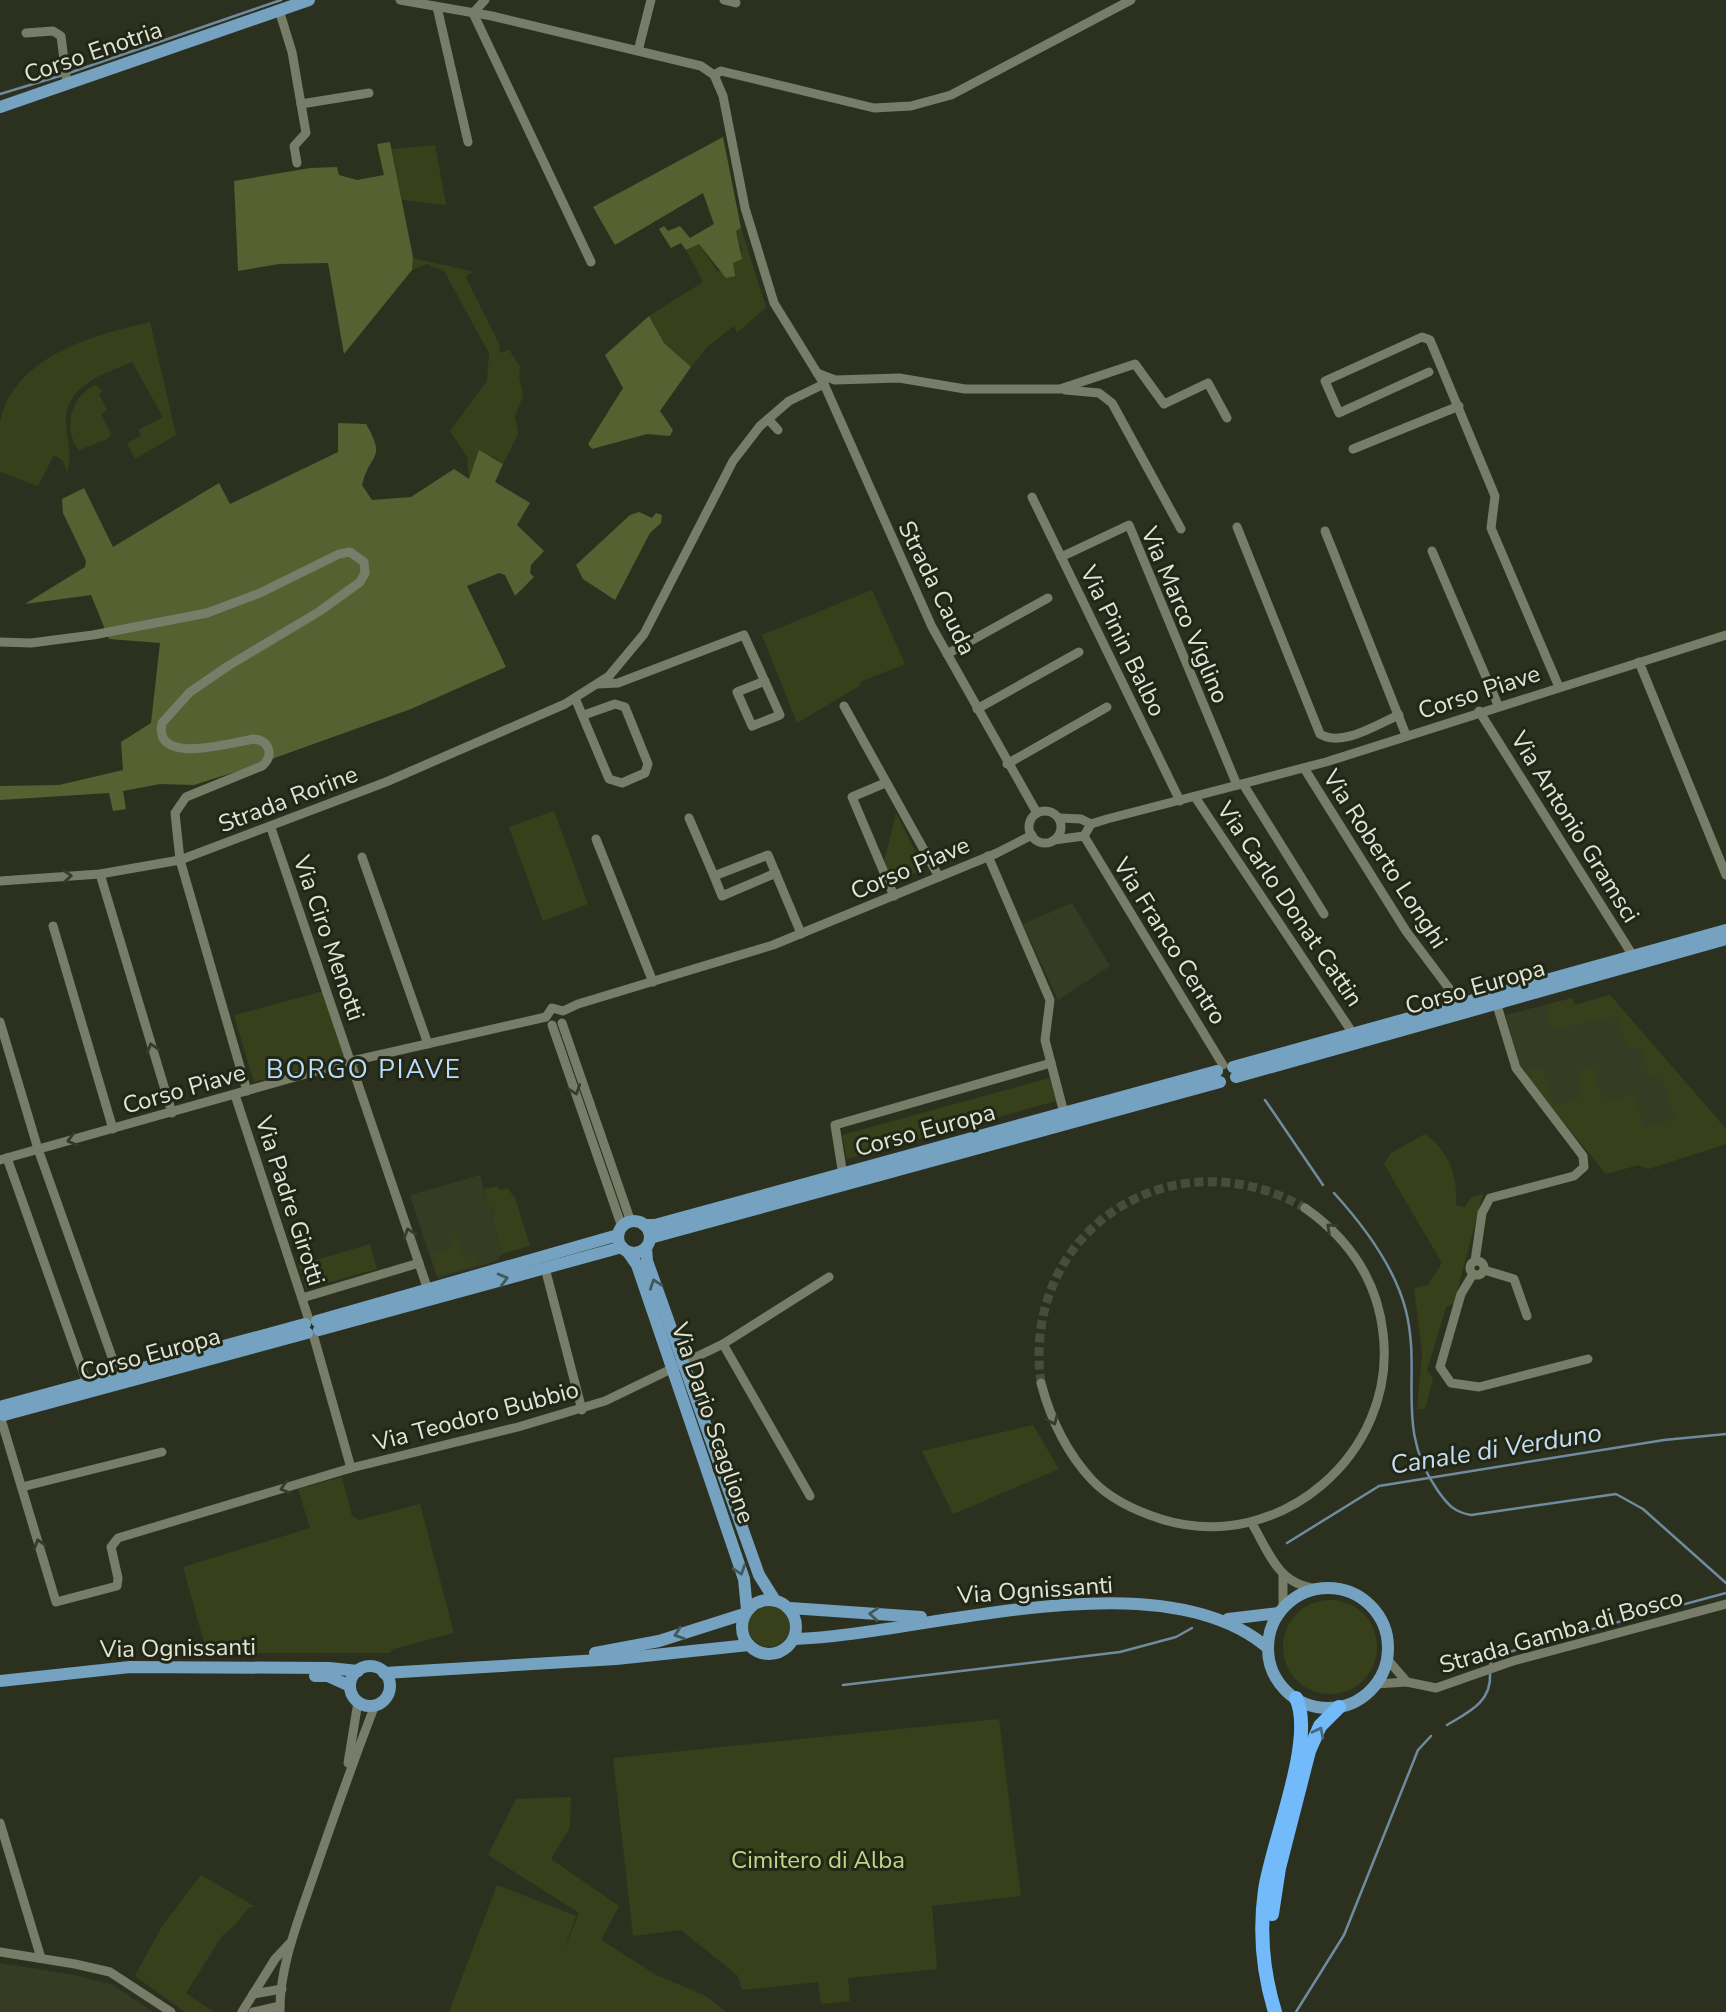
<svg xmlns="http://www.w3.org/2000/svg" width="1726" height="2012" font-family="'Nunito Sans',sans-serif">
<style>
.built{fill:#363b24}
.green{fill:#38401b}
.forest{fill:#566031}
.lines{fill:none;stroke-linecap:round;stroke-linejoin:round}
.stream{stroke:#708ba0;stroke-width:2.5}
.minor-tunnel{stroke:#474c3b;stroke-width:9;stroke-dasharray:9 4.5;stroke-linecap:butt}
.minor{stroke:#777d68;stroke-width:9}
.major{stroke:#74a2c0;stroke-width:12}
.highway{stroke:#72bafa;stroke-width:14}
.oneway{stroke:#373c2a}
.oneway2{stroke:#435859}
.oneway3{stroke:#46697c}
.labels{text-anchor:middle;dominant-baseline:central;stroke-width:6;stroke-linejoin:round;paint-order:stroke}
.street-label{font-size:24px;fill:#e1e4d9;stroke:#222715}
.park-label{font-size:24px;fill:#c2d488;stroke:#222715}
.neighbourhood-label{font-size:26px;letter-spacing:2px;fill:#b9ddfe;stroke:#222715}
.water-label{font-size:26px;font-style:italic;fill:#c6def4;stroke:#222715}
</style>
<rect width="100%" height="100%" fill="#2c311f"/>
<g class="built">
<polygon points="1072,903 1110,966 1058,1000 1023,924"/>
<polygon points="1610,995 1726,1129 1726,1144 1648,1169 1638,1165 1606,1174 1520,1069 1506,1015 1572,998 1575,1005"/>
<polygon points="480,1175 488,1206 495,1209 492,1217 502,1254 497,1261 437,1278 410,1195"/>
<polygon points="0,1963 74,1975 113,1985 153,2012 0,2012"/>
</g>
<g class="green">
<polygon points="435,145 446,205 402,200 392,149"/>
<polygon points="741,228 766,307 737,333 734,326 708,346 691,367 664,343 649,316 703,282 686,250 699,244 718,272 733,263 742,251 736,231"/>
<polygon points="413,258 474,272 468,274 466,278 499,344 500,353 509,350 520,366 519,376 523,396 515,416 518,434 503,464 493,456 469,479 467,457 450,431 487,381 489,353 444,271 427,264 412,270"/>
<path d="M 150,322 L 176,435 L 135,459 L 127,443 L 141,436 L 138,430 L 163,417 L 132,362 C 104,374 64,385 66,424 C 67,442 73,455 67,472 L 63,461 L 54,455 L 38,486 L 0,472 C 0,457 0,438 0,423 C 13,356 94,335 150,322 Z"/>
<path d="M 96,385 L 103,391 L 99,394 L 107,409 L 101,415 L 111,434 L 107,439 L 79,450 C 62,429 71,395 96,385 Z"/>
<polygon points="872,590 905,664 860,682 861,685 797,723 762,635"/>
<polygon points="554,811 588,904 543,921 509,827"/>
<polygon points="896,813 924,869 894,882 884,862"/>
<polygon points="324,991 346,1057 254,1082 234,1015"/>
<polygon points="1610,995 1726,1129 1726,1144 1648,1169 1638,1165 1606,1174 1530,1081 1528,1071 1542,1067 1553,1105 1557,1107 1583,1096 1578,1071 1593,1067 1603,1103 1634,1094 1644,1128 1675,1119 1661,1073 1649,1076 1640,1046 1628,1049 1618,1016 1552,1030 1546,1005 1572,998 1575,1005"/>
<polygon points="1050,1078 1056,1101 847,1159 842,1135"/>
<path d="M 1425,1134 C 1449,1151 1458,1176 1456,1205 L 1465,1207 L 1471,1197 L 1483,1194 L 1454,1303 L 1446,1307 L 1427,1370 L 1433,1379 L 1425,1409 L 1417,1409 L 1422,1354 L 1414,1288 L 1428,1285 L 1442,1263 L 1384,1164 L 1391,1153 Z"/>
<polygon points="498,1186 499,1190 507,1188 515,1198 530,1246 502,1254 492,1217 495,1209 488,1206 484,1189"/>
<polygon points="455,1235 463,1258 475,1256 478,1264 438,1275 432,1255 454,1248 451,1237"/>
<polygon points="370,1244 377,1269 306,1289 299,1265"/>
<polygon points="1033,1425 1059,1469 953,1514 922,1451"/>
<polygon points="342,1477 352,1516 359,1520 420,1504 454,1633 393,1649 390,1653 207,1653 183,1567 310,1528 298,1489"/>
<circle cx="1330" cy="1647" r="47"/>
<circle cx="769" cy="1626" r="21"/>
<polygon points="999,1719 1021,1896 932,1906 937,1969 848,1978 850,2001 821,2004 818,1982 742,1990 738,1976 681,1930 633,1936 613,1758"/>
<polygon points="571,1797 570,1827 551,1859 619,1906 601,1940 656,1975 706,1996 726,2012 449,2012 497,1885 576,1916 562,1955 579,1913 488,1855 516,1799"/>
<polygon points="201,1875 254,1906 248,1908 235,1925 222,1936 186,1993 214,2012 185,2012 135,1976 161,1928"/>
</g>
<g class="forest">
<polygon points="723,137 741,228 736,231 742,259 733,263 735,276 726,278 699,244 686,250 681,243 671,248 659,229 664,226 668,231 680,226 690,238 714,224 703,193 615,245 593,207"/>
<polygon points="390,142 413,257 412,270 344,354 328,263 279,264 238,271 234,181 310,168 337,167 339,175 357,180 384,175 377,144"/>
<polygon points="649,316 664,343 691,367 660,411 673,430 670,436 647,434 592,449 588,444 623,388 605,355"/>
<path d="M 338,423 L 366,424 C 387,460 370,452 362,485 L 372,500 L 411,497 L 454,469 L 469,479 L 479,450 L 503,464 L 495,482 L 530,503 L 517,525 L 544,551 L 531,565 L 530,573 L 534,577 L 515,596 L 505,575 L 499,573 L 467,586 L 506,667 L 411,709 L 241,770 L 194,785 L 160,784 L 123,791 L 126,809 L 113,811 L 109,793 L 0,800 L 0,786 L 59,785 L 123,770 L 121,742 L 151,723 L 160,643 L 109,639 L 91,595 L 25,604 L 85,567 L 86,561 L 63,513 L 62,499 L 84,488 L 113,547 L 219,483 L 230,504 L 338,452 Z"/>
<polygon points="639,512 652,518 656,513 662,515 661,523 650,533 615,600 583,579 576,565 630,515"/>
</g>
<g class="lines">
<g class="stream">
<polyline points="69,73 281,0"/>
<polyline points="0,94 63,75"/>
<polyline points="1265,1100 1323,1185"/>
<path d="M 1334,1193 C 1364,1226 1395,1267 1406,1311 C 1422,1376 1394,1429 1438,1491 C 1448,1505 1454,1512 1471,1515 L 1616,1494 L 1643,1509 L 1726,1583"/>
<polyline points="1287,1543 1379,1486 1664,1440 1726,1434"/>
<polyline points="1489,1667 1494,1657 1522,1648 1726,1593"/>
<polyline points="843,1685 1120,1652 1176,1637 1192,1628"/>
<path d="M 1447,1725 C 1469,1712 1492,1702 1490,1673"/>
<polyline points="1296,2012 1344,1935 1418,1750 1431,1736"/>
</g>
<path class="minor-tunnel" d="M 1041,1383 C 1020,1230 1173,1132 1305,1208"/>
<g class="minor">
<polyline points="400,0 492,16 638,51 701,66 714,75 723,96 745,208 774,303 824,384 932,627 1037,813"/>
<polyline points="485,0 473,13 591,262"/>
<polyline points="724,0 736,3"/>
<polyline points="437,7 468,142"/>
<polyline points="279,10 292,52 306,133 294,146 297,163"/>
<polyline points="26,33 53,31 61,36 67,84"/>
<polyline points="638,51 651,0"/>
<polyline points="714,75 721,71 874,108 911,106 951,95 1131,0"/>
<polyline points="301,104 369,93"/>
<polyline points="1429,372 1339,413 1325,381 1422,337 1430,340 1495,496 1491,528 1559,687"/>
<polyline points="817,373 835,380 899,378 965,389 1060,389 1135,364 1164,404 1208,383 1227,418"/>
<polyline points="1065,390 1099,393 1112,403 1181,529"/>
<polyline points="768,419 778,430"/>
<polyline points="1353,449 1459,406"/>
<polyline points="1032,497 1180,801"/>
<path d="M 1237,527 L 1320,734 C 1342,748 1379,723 1399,715"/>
<polyline points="1325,531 1406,735"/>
<polyline points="1432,551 1498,705"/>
<polyline points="1061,557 1129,525 1237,785"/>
<path d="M 0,642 L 31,643 L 93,635 L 207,613 L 260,593 L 339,554 L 350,552 L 364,562 L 365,573 L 360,582 L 320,611 L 228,666 L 190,692 L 162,723 C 153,767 233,742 254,739 C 270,741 274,756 262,766 L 186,797 L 175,813 L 180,860 L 247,1091"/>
<polyline points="947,654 1048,598"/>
<polyline points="1639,662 1726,875"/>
<polyline points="598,684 618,683 744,635 780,715 752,726 737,692 765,681"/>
<polyline points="575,698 609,779 622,783 645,773 648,764 625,707 615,704 584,715"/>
<polyline points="844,706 939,877"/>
<polyline points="977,709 1079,652"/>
<polyline points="1479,711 1635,959"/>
<polyline points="1007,764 1107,707"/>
<polyline points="1304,768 1406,931 1460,1003"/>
<polyline points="885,783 852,797 894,896"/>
<polyline points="1243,784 1324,914"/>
<polyline points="1195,797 1352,1032"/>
<circle cx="1045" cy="827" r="16"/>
<polyline points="689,818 714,876"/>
<polyline points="1059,818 1081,819 1091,824"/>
<polyline points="271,828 429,1293"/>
<polyline points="1084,836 1223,1065"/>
<polyline points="596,839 653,982"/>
<polyline points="1054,840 1084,836 1091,824 1107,819 1326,762 1726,635"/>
<polyline points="988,856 1050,1000 1045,1040 1064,1113"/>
<polyline points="362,857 428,1044"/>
<polyline points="776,873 722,896 714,876 768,855 800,931 801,934"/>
<polyline points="100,874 172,1113"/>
<polyline points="0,881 100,874 180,860 386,782 565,704 609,676 644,634 733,461 760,426 789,401 824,384"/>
<polyline points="53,926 113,1129"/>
<polyline points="0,1022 38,1149 118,1374"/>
<polyline points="562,1023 631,1222"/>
<polyline points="552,1025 622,1227"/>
<polyline points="235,1095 309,1320"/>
<polyline points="7,1158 87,1383"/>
<polyline points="0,1160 352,1061 546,1017 552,1008 563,1011 578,1004 773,945 997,853 1032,835"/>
<polyline points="842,1169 835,1125 1051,1063"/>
<circle cx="1477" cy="1268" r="7"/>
<polyline points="1475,1261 1482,1213 1490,1198 1574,1176 1584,1167 1583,1156 1516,1068 1496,1002"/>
<polyline points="545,1268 582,1410"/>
<polyline points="1484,1270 1514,1279 1527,1316"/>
<polyline points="1473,1274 1461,1294 1440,1367 1451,1383 1479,1387 1588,1359"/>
<polyline points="302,1298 419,1263"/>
<polyline points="313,1334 351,1468"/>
<polyline points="723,1344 810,1496"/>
<path d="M 1041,1383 C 1051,1421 1066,1452 1092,1480 C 1110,1499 1136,1511 1161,1519 C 1278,1556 1398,1454 1383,1333 C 1377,1279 1349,1239 1305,1208"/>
<polyline points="1,1419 56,1602 117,1586 118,1578 111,1547 118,1538 351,1468 518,1427 605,1401 723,1344 829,1277"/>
<polyline points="22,1487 162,1452"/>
<path d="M 1251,1522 C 1271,1555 1278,1587 1322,1589"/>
<polyline points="1283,1575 1283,1609"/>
<polyline points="1387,1659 1407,1682 1436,1688 1513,1661 1726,1604"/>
<polyline points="1376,1684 1407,1682"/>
<polyline points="348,1763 358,1702"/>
<polyline points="0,1823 41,1958"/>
<polyline points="0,1952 75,1964 110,1972 171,2012"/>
<polyline points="253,1994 282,1989"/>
<polyline points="242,2012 275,1959 290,1943"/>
<polyline points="253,2012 280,2006"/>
<path d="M 280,2012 C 279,1967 299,1919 313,1877 C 333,1819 353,1762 375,1705"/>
</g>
<g class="major">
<polyline points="0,107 309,0"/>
<polyline points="1233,1067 1726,930"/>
<polyline points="1236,1077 1726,939"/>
<circle cx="634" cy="1237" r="16"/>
<polyline points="644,1225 655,1225 1217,1071"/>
<polyline points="650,1238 1220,1082"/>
<polyline points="646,1248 647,1261 759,1575 774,1599"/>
<polyline points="628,1252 637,1265 744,1579 747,1610"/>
<polyline points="317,1321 618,1235"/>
<polyline points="319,1330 622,1247"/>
<polyline points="3,1406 305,1324"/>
<polyline points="4,1415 307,1333"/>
<circle cx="1328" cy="1648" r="60"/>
<circle cx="769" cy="1627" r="27"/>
<polyline points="790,1608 921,1617"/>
<polyline points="1228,1619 1279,1613"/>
<path d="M 794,1639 C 923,1635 1160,1555 1268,1648"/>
<polyline points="595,1653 659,1641 744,1614"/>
<circle cx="370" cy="1686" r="20"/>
<polyline points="384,1673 616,1659 749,1645"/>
<polyline points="315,1676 328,1676 350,1686"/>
<polyline points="0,1681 130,1667 329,1668 358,1671"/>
</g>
<g class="highway">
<polyline points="1272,1914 1279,1868 1309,1751 1320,1726 1339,1707"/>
<path d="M 1275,2012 C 1263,1973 1259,1932 1265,1890 C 1272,1842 1316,1739 1296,1698"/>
</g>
</g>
<defs><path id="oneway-chevron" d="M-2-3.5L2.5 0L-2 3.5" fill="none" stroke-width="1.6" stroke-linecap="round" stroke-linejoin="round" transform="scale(1.75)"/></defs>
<g class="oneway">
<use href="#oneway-chevron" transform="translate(67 876) rotate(-4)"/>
<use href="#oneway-chevron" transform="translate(152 1048) rotate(-107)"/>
<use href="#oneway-chevron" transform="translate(575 1090) rotate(71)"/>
<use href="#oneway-chevron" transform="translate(72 1140) rotate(165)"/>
<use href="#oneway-chevron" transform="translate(1331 1228) rotate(-137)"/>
<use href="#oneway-chevron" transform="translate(409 1233) rotate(-108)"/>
<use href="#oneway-chevron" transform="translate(1053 1420) rotate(67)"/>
<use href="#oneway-chevron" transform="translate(285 1488) rotate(163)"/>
<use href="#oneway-chevron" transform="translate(39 1544) rotate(-107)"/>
</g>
<g class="oneway2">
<use href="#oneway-chevron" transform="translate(503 1279) rotate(-15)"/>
<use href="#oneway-chevron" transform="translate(655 1284) rotate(-109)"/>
<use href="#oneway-chevron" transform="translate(740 1570) rotate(72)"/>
<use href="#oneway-chevron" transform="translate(874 1614) rotate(-176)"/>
<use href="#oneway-chevron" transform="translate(679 1634) rotate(161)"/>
</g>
<use class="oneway3" href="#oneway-chevron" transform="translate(1319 1732) rotate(-62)"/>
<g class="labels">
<g class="street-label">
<text transform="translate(93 52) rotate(-19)">Corso Enotria</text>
<text transform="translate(937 588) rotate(64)">Strada Cauda</text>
<text transform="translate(1185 615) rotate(67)">Via Marco Viglino</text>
<text transform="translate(1123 641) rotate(64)">Via Pinin Balbo</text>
<text transform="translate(1479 692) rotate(-18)">Corso Piave</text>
<text transform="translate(288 799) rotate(-21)">Strada Rorine</text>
<text transform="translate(1575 827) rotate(58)">Via Antonio Gramsci</text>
<text transform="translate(1385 859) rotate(57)">Via Roberto Longhi</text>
<text transform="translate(910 868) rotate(-23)">Corso Piave</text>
<text transform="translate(1290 904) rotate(56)">Via Carlo Donat Cattin</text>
<text transform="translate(329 938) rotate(71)">Via Ciro Menotti</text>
<text transform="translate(1170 941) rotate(58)">Via Franco Centro</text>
<text transform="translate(1475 987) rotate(-16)">Corso Europa</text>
<text transform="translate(184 1089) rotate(-16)">Corso Piave</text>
<text transform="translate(925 1130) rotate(-15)">Corso Europa</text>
<text transform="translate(290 1201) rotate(72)">Via Padre Girotti</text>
<text transform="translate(150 1354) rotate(-15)">Corso Europa</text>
<text transform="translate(476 1416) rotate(-15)">Via Teodoro Bubbio</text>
<text transform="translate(713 1423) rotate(71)">Via Dario Scaglione</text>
<text transform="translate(1035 1590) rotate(-4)">Via Ognissanti</text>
<text transform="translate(1561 1631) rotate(-16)">Strada Gamba di Bosco</text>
<text transform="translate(178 1648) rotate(-1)">Via Ognissanti</text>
</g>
<g class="park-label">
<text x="818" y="1860">Cimitero di Alba</text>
</g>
<g class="neighbourhood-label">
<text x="364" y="1069">BORGO PIAVE</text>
</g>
<g class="water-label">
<text transform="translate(1496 1449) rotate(-9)">Canale di Verduno</text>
</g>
</g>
</svg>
